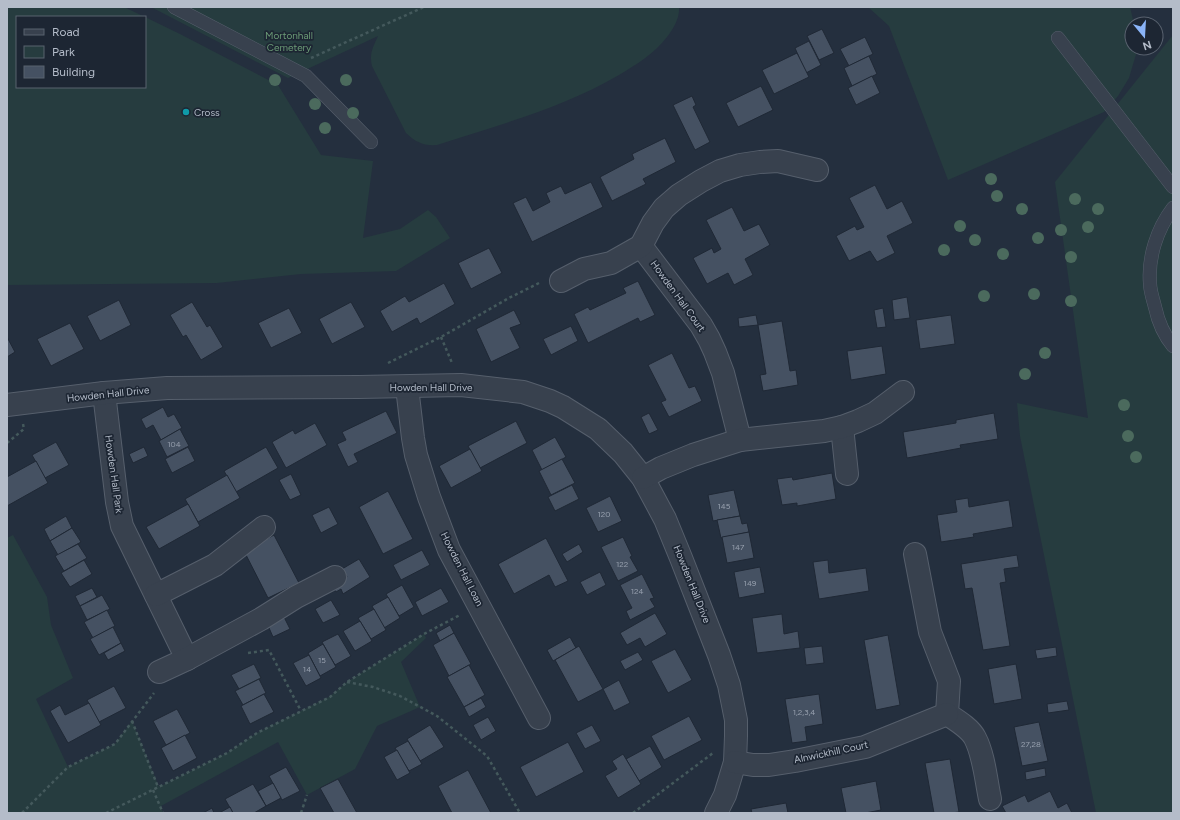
<svg xmlns="http://www.w3.org/2000/svg" width="1180" height="820" font-family="Figtree,sans-serif">
<style>
.green{fill:#263c3f}
.building{fill:#455162;stroke:#1f2835}
.lines{fill:none;stroke-linecap:round;stroke-linejoin:round}
.lane-casing{stroke:#565f6c;stroke-width:14}
.street-casing{stroke:#565f6c;stroke-width:24}
.path{stroke:#44595c;stroke-width:2.5;stroke-dasharray:3 3;stroke-linecap:butt}
.lane{stroke:#38414e;stroke-width:13}
.street{stroke:#38414e;stroke-width:22}
.tree{fill:#4b6a5d}
.culture-dot{fill:#0f9aa8;stroke:#1d2633;stroke-width:1.5}
.labels{text-anchor:middle;dominant-baseline:central;stroke-width:3.5;stroke-linejoin:round;paint-order:stroke}
.number-label{font-size:8px;fill:#98a1af}
.park-label{font-size:10px;fill:#6b9a76;stroke:#1d2633}
.poi-label{font-size:10px;fill:#b4bcc9;stroke:#1d2633;text-anchor:start}
.street-label{font-size:10px;fill:#b4bcc9;stroke:#1d2633}
</style>
<rect width="100%" height="100%" fill="#242f3e"/>
<g class="green">
<polygon points="7,7 124,7 145,17 17,17 17,87 145,87 145,17 180,34 278,85 321,155 373,161 363,238 400,229 428,210 436,217 450,238 396,271 301,274 217,283 7,285"/>
<path d="M 151,7 L 679,7 C 680,18 673,29 667,37 C 654,54 637,64 619,75 C 563,108 498,125 437,145 C 424,146 415,142 406,133 L 372,66 C 369,54 373,47 378,36 L 288,78 Z"/>
<polygon points="868,7 1130,7 1134,24 1132,24 1132,48 1137,48 1137,51 1129,78 1118,96 1104,112 948,180 889,26"/>
<polygon points="1173,35 1173,813 1096,813 1020,436 1017,403 1088,418 1055,182"/>
<polygon points="13,535 47,597 51,625 73,678 36,699 68,767 115,744 132,721 159,787 227,753 257,733 329,697 347,682 424,634 426,638 401,662 420,707 377,726 355,769 307,795 278,742 161,806 163,813 7,813 7,538"/>
</g>
<g class="building">
<polygon points="822,29 834,53 819,60 807,36"/>
<polygon points="865,37 873,54 849,66 840,49"/>
<polygon points="809,41 821,65 806,73 795,48"/>
<polygon points="797,53 809,77 774,94 762,70"/>
<polygon points="869,56 877,74 852,86 844,68"/>
<polygon points="872,76 880,93 856,105 848,88"/>
<polygon points="761,86 773,110 738,127 726,103"/>
<polygon points="692,96 696,105 693,107 710,142 695,150 673,105"/>
<polygon points="665,138 676,162 643,179 646,184 612,201 600,177 634,159 632,154"/>
<polygon points="591,182 603,207 532,242 513,203 526,197 533,211 550,202 546,193 561,186 565,194"/>
<polygon points="875,185 887,209 902,201 913,223 887,236 895,253 877,262 870,251 849,261 836,236 855,226 857,230 864,227 849,198"/>
<polygon points="732,207 744,231 759,224 770,245 745,259 753,275 734,285 728,273 707,284 693,258 712,248 714,253 721,249 706,220"/>
<polygon points="489,248 502,273 471,289 458,263"/>
<polygon points="638,281 655,315 640,322 638,318 588,343 574,314 588,307 590,310 626,293 623,288"/>
<polygon points="444,283 455,304 420,324 417,318 392,332 380,311 405,296 409,302"/>
<polygon points="907,297 910,318 894,320 892,300"/>
<polygon points="119,300 131,325 100,341 87,316"/>
<polygon points="192,302 207,327 210,325 223,347 201,360 186,335 183,337 170,315"/>
<polygon points="351,302 365,327 332,344 319,319"/>
<polygon points="289,308 302,333 271,348 258,323"/>
<polygon points="883,308 886,327 877,328 874,310"/>
<polygon points="514,310 521,324 510,328 520,348 491,362 476,329"/>
<polygon points="756,315 758,325 739,327 738,318"/>
<polygon points="951,315 955,344 920,349 916,320"/>
<polygon points="782,321 790,371 796,370 798,385 763,391 760,375 766,374 758,325"/>
<polygon points="70,323 84,349 51,366 37,339"/>
<polygon points="571,326 578,341 551,355 543,339"/>
<polygon points="7,337 15,352 7,357"/>
<polygon points="882,346 886,374 851,380 847,351"/>
<polygon points="672,353 689,388 695,386 702,401 669,417 661,402 666,400 648,365"/>
<polygon points="163,407 168,417 174,414 182,428 161,440 153,425 146,429 141,419"/>
<polygon points="386,411 397,433 354,454 358,462 348,467 337,444 346,440 342,432"/>
<polygon points="649,413 658,430 649,434 641,417"/>
<polygon points="994,413 998,439 960,445 961,448 907,458 903,432 956,423 956,420"/>
<polygon points="516,421 527,443 480,468 468,446"/>
<polygon points="315,423 327,445 286,468 272,442 293,430 295,434"/>
<polygon points="180,429 189,446 167,457 159,441"/>
<polygon points="555,437 566,457 542,470 532,450"/>
<polygon points="56,442 69,465 45,478 32,455"/>
<polygon points="144,447 148,456 133,463 129,454"/>
<polygon points="188,447 195,461 172,473 165,459"/>
<polygon points="266,447 278,468 236,492 224,471"/>
<polygon points="470,449 482,471 451,488 439,466"/>
<polygon points="562,459 575,483 551,495 539,471"/>
<polygon points="36,461 48,483 7,506 7,477"/>
<polygon points="832,473 836,499 797,506 797,503 782,505 777,479 792,477 793,480"/>
<polygon points="291,474 301,495 290,500 279,480"/>
<polygon points="227,475 240,498 198,522 185,499"/>
<polygon points="572,485 579,499 555,511 548,497"/>
<polygon points="734,490 740,516 713,521 708,495"/>
<polygon points="388,491 413,539 383,554 359,507"/>
<polygon points="610,496 622,521 598,532 586,508"/>
<polygon points="968,498 969,507 1009,500 1013,527 973,534 974,537 941,542 937,515 957,512 955,500"/>
<polygon points="188,504 200,526 159,549 146,527"/>
<polygon points="329,507 338,524 321,533 312,515"/>
<polygon points="66,516 72,528 50,541 44,529"/>
<polygon points="740,516 742,524 747,523 749,532 721,538 717,520"/>
<polygon points="72,528 81,542 58,555 50,541"/>
<polygon points="749,532 754,558 727,563 722,537"/>
<polygon points="274,535 299,583 268,598 244,551"/>
<polygon points="623,537 632,556 630,557 638,571 618,581 601,547"/>
<polygon points="546,538 568,581 555,587 549,575 514,594 498,564"/>
<polygon points="78,544 87,558 64,571 55,556"/>
<polygon points="579,544 583,552 567,562 562,554"/>
<polygon points="422,550 430,565 401,580 393,565"/>
<polygon points="1017,555 1019,567 1004,569 1006,582 1000,583 1010,646 983,650 972,588 965,589 961,564"/>
<polygon points="359,559 370,577 343,594 341,589 336,592 332,586 347,577 342,569"/>
<polygon points="84,560 92,574 70,587 61,573"/>
<polygon points="828,560 829,573 866,568 869,591 819,599 813,562"/>
<polygon points="760,567 765,593 739,598 734,572"/>
<polygon points="600,572 606,585 587,595 580,582"/>
<polygon points="642,574 654,598 650,599 655,607 630,620 626,611 632,608 620,585"/>
<polygon points="402,585 414,607 399,616 386,594"/>
<polygon points="92,588 97,597 80,606 75,596"/>
<polygon points="441,588 449,602 422,616 415,602"/>
<polygon points="102,595 110,609 87,620 80,606"/>
<polygon points="388,597 400,618 384,628 372,606"/>
<polygon points="331,600 340,615 323,623 315,609"/>
<polygon points="374,609 386,630 371,639 358,618"/>
<polygon points="107,610 115,626 93,638 84,622"/>
<polygon points="282,613 290,629 273,637 266,621"/>
<polygon points="655,613 667,634 645,647 640,638 627,645 620,633"/>
<polygon points="782,614 784,634 798,631 800,648 757,653 752,618"/>
<polygon points="360,621 372,641 355,651 343,631"/>
<polygon points="450,625 454,633 440,641 436,633"/>
<polygon points="113,627 121,643 99,655 90,639"/>
<polygon points="454,633 471,664 449,676 433,645"/>
<polygon points="338,634 351,656 335,665 322,642"/>
<polygon points="888,635 900,705 876,710 864,640"/>
<polygon points="570,637 576,648 553,661 547,650"/>
<polygon points="121,643 125,651 108,660 104,653"/>
<polygon points="323,644 336,667 320,676 308,653"/>
<polygon points="579,646 603,689 578,702 555,660"/>
<polygon points="822,646 824,663 806,665 804,648"/>
<polygon points="1056,647 1057,656 1037,659 1035,650"/>
<polygon points="675,649 692,680 668,693 651,661"/>
<polygon points="638,652 643,660 625,670 620,661"/>
<polygon points="309,655 321,678 306,686 293,663"/>
<polygon points="254,664 261,678 239,689 231,675"/>
<polygon points="1016,664 1022,699 994,704 988,669"/>
<polygon points="469,665 485,695 464,707 447,677"/>
<polygon points="259,679 266,693 243,705 235,691"/>
<polygon points="619,680 630,703 614,711 603,689"/>
<polygon points="114,686 126,708 99,722 87,700"/>
<polygon points="264,694 274,712 250,724 241,706"/>
<polygon points="819,694 823,724 805,727 807,741 792,743 785,699"/>
<polygon points="481,698 486,707 469,717 464,707"/>
<polygon points="1067,701 1069,710 1048,713 1047,704"/>
<polygon points="89,703 101,725 68,743 50,711 60,705 65,715"/>
<polygon points="177,709 190,733 166,745 153,721"/>
<polygon points="689,716 702,740 664,760 651,736"/>
<polygon points="488,717 496,731 481,740 473,725"/>
<polygon points="1039,722 1048,761 1022,766 1014,727"/>
<polygon points="430,725 444,747 420,761 407,739"/>
<polygon points="592,725 601,741 585,749 576,733"/>
<polygon points="185,735 197,758 173,771 161,748"/>
<polygon points="408,741 422,764 409,771 395,748"/>
<polygon points="568,742 584,772 536,797 520,767"/>
<polygon points="650,746 662,767 639,781 626,759"/>
<polygon points="397,750 410,773 397,780 384,757"/>
<polygon points="623,754 641,784 618,798 605,776 617,769 612,761"/>
<polygon points="950,759 959,812 951,813 934,813 925,763"/>
<polygon points="286,767 300,791 282,800 269,776"/>
<polygon points="1045,768 1046,776 1026,780 1025,772"/>
<polygon points="468,770 491,813 452,813 438,786"/>
<polygon points="338,779 357,813 334,813 320,788"/>
<polygon points="876,781 881,810 865,813 846,813 841,788"/>
<polygon points="273,783 281,798 266,806 258,791"/>
<polygon points="253,784 266,806 254,813 233,813 225,799"/>
<polygon points="1050,791 1058,808 1067,803 1072,813 1006,813 1002,806 1025,795 1028,802"/>
<polygon points="786,803 788,813 752,813 751,809"/>
<polygon points="230,807 233,813 219,813"/>
<polygon points="212,808 214,813 203,813"/>
</g>
<g class="lines">
<defs>
<g id="lane">
<polyline points="174,7 306,76 371,142"/>
<polyline points="1058,38 1173,187"/>
<path d="M 1173,208 C 1157,229 1148,257 1150,283 C 1150,291 1153,299 1155,307 C 1158,321 1163,334 1173,346"/>
</g>
<g id="street">
<polyline points="641,246 701,325 709,339 715,352 723,373 740,440"/>
<polyline points="561,281 584,269 611,263 641,246 653,223 664,208 679,195 701,181 720,171 740,165 760,162 778,161 817,170"/>
<polyline points="407,387 413,438 416,455 429,497 449,550 539,718"/>
<polyline points="104,393 117,502 122,526 187,659"/>
<polyline points="7,405 104,393 167,388 359,387 461,385 523,392 550,401 563,407 598,429 623,453 643,478 665,519 681,558 719,655 729,685 736,720 736,736 735,762 725,795 716,813"/>
<polyline points="842,427 847,474"/>
<polyline points="643,478 661,468 693,455 740,440 824,431 842,427 858,421 875,413 903,392"/>
<path d="M 915,554 L 930,632 L 949,681 L 947,714 C 956,720 970,728 975,738 C 984,755 986,780 990,799"/>
<polyline points="156,595 215,565 264,527"/>
<polyline points="159,672 187,659 261,619 296,597 335,577"/>
<polyline points="735,762 753,765 769,765 795,761 865,747 947,714"/>
</g>
</defs>
<use href="#lane" class="lane-casing"/>
<use href="#street" class="street-casing"/>
<g class="path">
<polyline points="311,58 424,7"/>
<polyline points="441,337 452,363"/>
<polyline points="388,363 441,337 509,298 539,283"/>
<polyline points="7,443 24,429 23,424"/>
<polyline points="248,653 269,650 301,711"/>
<polyline points="347,682 373,687 400,696 437,716 487,756 520,813"/>
<polyline points="132,721 158,787"/>
<polyline points="153,790 163,813"/>
<polyline points="22,813 68,767 115,744 154,693"/>
<polyline points="106,813 227,753 257,733 330,697 347,682 424,634 460,615"/>
<polyline points="301,813 307,795"/>
<polyline points="633,813 713,753"/>
</g>
<use href="#lane" class="lane"/>
<use href="#street" class="street"/>
</g>
<g class="tree">
<circle cx="275" cy="80" r="6"/>
<circle cx="346" cy="80" r="6"/>
<circle cx="315" cy="104" r="6"/>
<circle cx="353" cy="113" r="6"/>
<circle cx="325" cy="128" r="6"/>
<circle cx="991" cy="179" r="6"/>
<circle cx="997" cy="196" r="6"/>
<circle cx="1075" cy="199" r="6"/>
<circle cx="1022" cy="209" r="6"/>
<circle cx="1098" cy="209" r="6"/>
<circle cx="960" cy="226" r="6"/>
<circle cx="1088" cy="227" r="6"/>
<circle cx="1061" cy="230" r="6"/>
<circle cx="1038" cy="238" r="6"/>
<circle cx="975" cy="240" r="6"/>
<circle cx="944" cy="250" r="6"/>
<circle cx="1003" cy="254" r="6"/>
<circle cx="1071" cy="257" r="6"/>
<circle cx="1034" cy="294" r="6"/>
<circle cx="984" cy="296" r="6"/>
<circle cx="1071" cy="301" r="6"/>
<circle cx="1045" cy="353" r="6"/>
<circle cx="1025" cy="374" r="6"/>
<circle cx="1124" cy="405" r="6"/>
<circle cx="1128" cy="436" r="6"/>
<circle cx="1136" cy="457" r="6"/>
</g>
<circle class="culture-dot" cx="186" cy="112" r="4"/>
<g class="labels">
<g class="number-label">
<text x="174" y="444">104</text>
<text x="724" y="506">145</text>
<text x="604" y="514">120</text>
<text x="738" y="547">147</text>
<text x="622" y="564">122</text>
<text x="750" y="583">149</text>
<text x="637" y="591">124</text>
<text x="322" y="660">15</text>
<text x="307" y="669">14</text>
<text x="804" y="712">1,2,3,4</text>
<text x="1031" y="744">27,28</text>
</g>
<g class="park-label">
<text x="289" y="35">Mortonhall<tspan x="289" dy="12">Cemetery</tspan></text>
</g>
<g class="poi-label">
<text x="194" y="112">Cross</text>
</g>
<g class="street-label">
<text transform="translate(678 296) rotate(54)">Howden Hall Court</text>
<text x="431" y="387">Howden Hall Drive</text>
<text transform="translate(108 394) rotate(-6)">Howden Hall Drive</text>
<text transform="translate(114 474) rotate(82)">Howden Hall Park</text>
<text transform="translate(462 569) rotate(63)">Howden Hall Loan</text>
<text transform="translate(692 584) rotate(68)">Howden Hall Drive</text>
<text transform="translate(831 752) rotate(-12)">Alnwickhill Court</text>
</g>
</g>
<rect width="1180" height="820" fill="none" stroke="#b4bcc9" stroke-width="16"/>
<rect x="16" y="16" width="130" height="72" fill="#1d2633" stroke="#59626f"/>
<rect x="24" y="29" width="20" height="6" fill="#38414e" stroke="#59626f"/>
<text x="52" y="36" font-size="12" fill="#b4bcc9">Road</text>
<rect x="24" y="46" width="20" height="12" fill="#263c3f" stroke="#59626f"/>
<text x="52" y="56" font-size="12" fill="#b4bcc9">Park</text>
<rect x="24" y="66" width="20" height="12" fill="#455162" stroke="#59626f"/>
<text x="52" y="76" font-size="12" fill="#b4bcc9">Building</text>
<g transform="translate(1144 36) rotate(162)"><circle r="19" fill="#1d2633" stroke="#59626f"/>
<path d="M0-3L7 15L0 10L-7 15Z" fill="#8ab4f8"/>
<text y="-6" font-size="11" font-weight="bold" text-anchor="middle" fill="#b4bcc9">N</text>
</g>
</svg>
